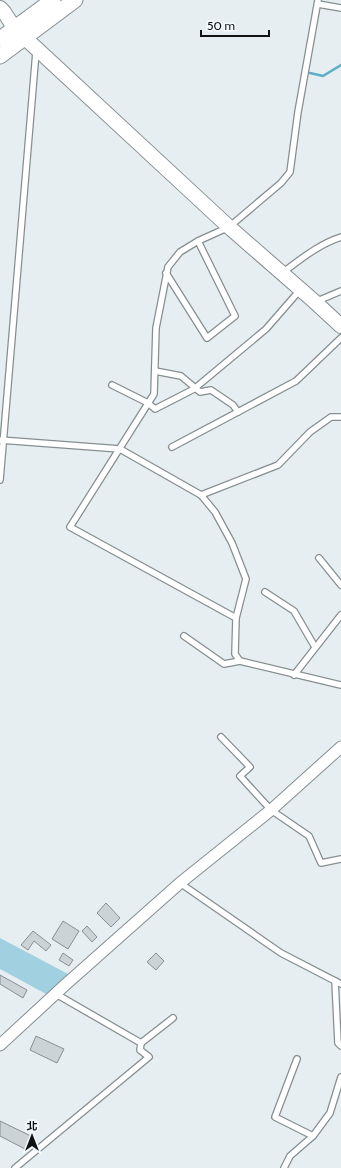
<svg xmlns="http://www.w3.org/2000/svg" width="341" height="1168" font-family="Cabin,'Noto Sans TC',sans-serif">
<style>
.green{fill:#a1d0e1}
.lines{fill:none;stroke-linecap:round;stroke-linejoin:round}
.stream{stroke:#5daec9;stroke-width:2.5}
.building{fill:#cbd3d6;stroke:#888f92}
.service-casing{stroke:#868e90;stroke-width:8}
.minor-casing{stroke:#868e90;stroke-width:13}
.tertiary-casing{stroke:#868e90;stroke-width:16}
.secondary-casing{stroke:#868e90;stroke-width:17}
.service{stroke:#fff;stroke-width:5.5}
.minor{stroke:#fff;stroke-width:11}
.tertiary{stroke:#fff;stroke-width:14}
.secondary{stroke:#fff;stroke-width:15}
</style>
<rect width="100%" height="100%" fill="#e6eef1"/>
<polygon class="green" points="0,938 68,974 48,995 0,969"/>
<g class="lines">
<polyline class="stream" points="310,73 323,76 341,65"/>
</g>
<g class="building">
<polygon points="106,903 120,918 111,927 97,913"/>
<polygon points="63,921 79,931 68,949 52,939"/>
<polygon points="87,926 97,937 92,942 82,931"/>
<polygon points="33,931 51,945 46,951 34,941 28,950 21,945"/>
<polygon points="63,953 73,960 69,966 59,960"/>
<polygon points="156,953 164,961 156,970 147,962"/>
<polygon points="0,975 27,990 23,998 0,984"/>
<polygon points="36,1036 64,1049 57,1063 30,1050"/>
<polygon points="0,1121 33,1137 27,1150 0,1136"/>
</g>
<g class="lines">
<defs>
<g id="service">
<polyline points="318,4 341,8"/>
<polyline points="166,273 207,338 235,316 198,241"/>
<path d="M 282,273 C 301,259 319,244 341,237"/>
<polyline points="315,302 341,291"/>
<polyline points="155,371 181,376 200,392 211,390 233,405 238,412"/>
<polyline points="112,385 148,403 155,409 194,389 266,329 300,290"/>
<polyline points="0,440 120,449 201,495 215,512 232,543 246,579 236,618 235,654 240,661 341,685"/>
<polyline points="172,447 296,381 341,338"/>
<polyline points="0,480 36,52"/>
<polyline points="201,495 278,465 310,432 331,417 341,417"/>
<polyline points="319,558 341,585"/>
<polyline points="265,592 294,611 315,647"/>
<polyline points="236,618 70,527 154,394 156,328 168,267 180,252 198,241 229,227 281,183 290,172 298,112 318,0"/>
<polyline points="184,636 224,664 240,661"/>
<polyline points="294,675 341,615"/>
<polyline points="221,737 250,767 240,776 271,810 309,836 321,863 341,859"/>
<polyline points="180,883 281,953 341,984"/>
<polyline points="335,981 338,1043 341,1046"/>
<polyline points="141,1043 173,1018"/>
<polyline points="297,1059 275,1117 313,1136"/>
<polyline points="15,1168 149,1057 140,1050 141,1043 56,994"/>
<polyline points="284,1168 290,1156 313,1136 330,1113 341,1077"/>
</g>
<polyline id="minor" points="0,1045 65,985 180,883 271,810 341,747"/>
<polyline id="tertiary" points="0,8 4,12 15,29 37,49 229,227 315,302 341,326"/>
<g id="secondary">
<polyline points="0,39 53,0"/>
<polyline points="0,56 75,0"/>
</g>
</defs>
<use href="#service" class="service-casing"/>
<use href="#minor" class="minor-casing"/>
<use href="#tertiary" class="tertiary-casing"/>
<use href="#secondary" class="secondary-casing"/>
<use href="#service" class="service"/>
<use href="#minor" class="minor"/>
<use href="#tertiary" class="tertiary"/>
<use href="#secondary" class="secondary"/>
</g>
<g transform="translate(32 1136)" stroke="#f3fbfe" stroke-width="3" paint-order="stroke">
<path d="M0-3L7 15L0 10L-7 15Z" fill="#101314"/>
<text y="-6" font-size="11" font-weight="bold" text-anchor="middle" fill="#101314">北</text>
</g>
<path d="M201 30v6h68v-6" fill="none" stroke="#101314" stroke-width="2"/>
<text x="207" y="30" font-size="12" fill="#101314" stroke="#f3fbfe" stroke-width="3" paint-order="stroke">50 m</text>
</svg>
